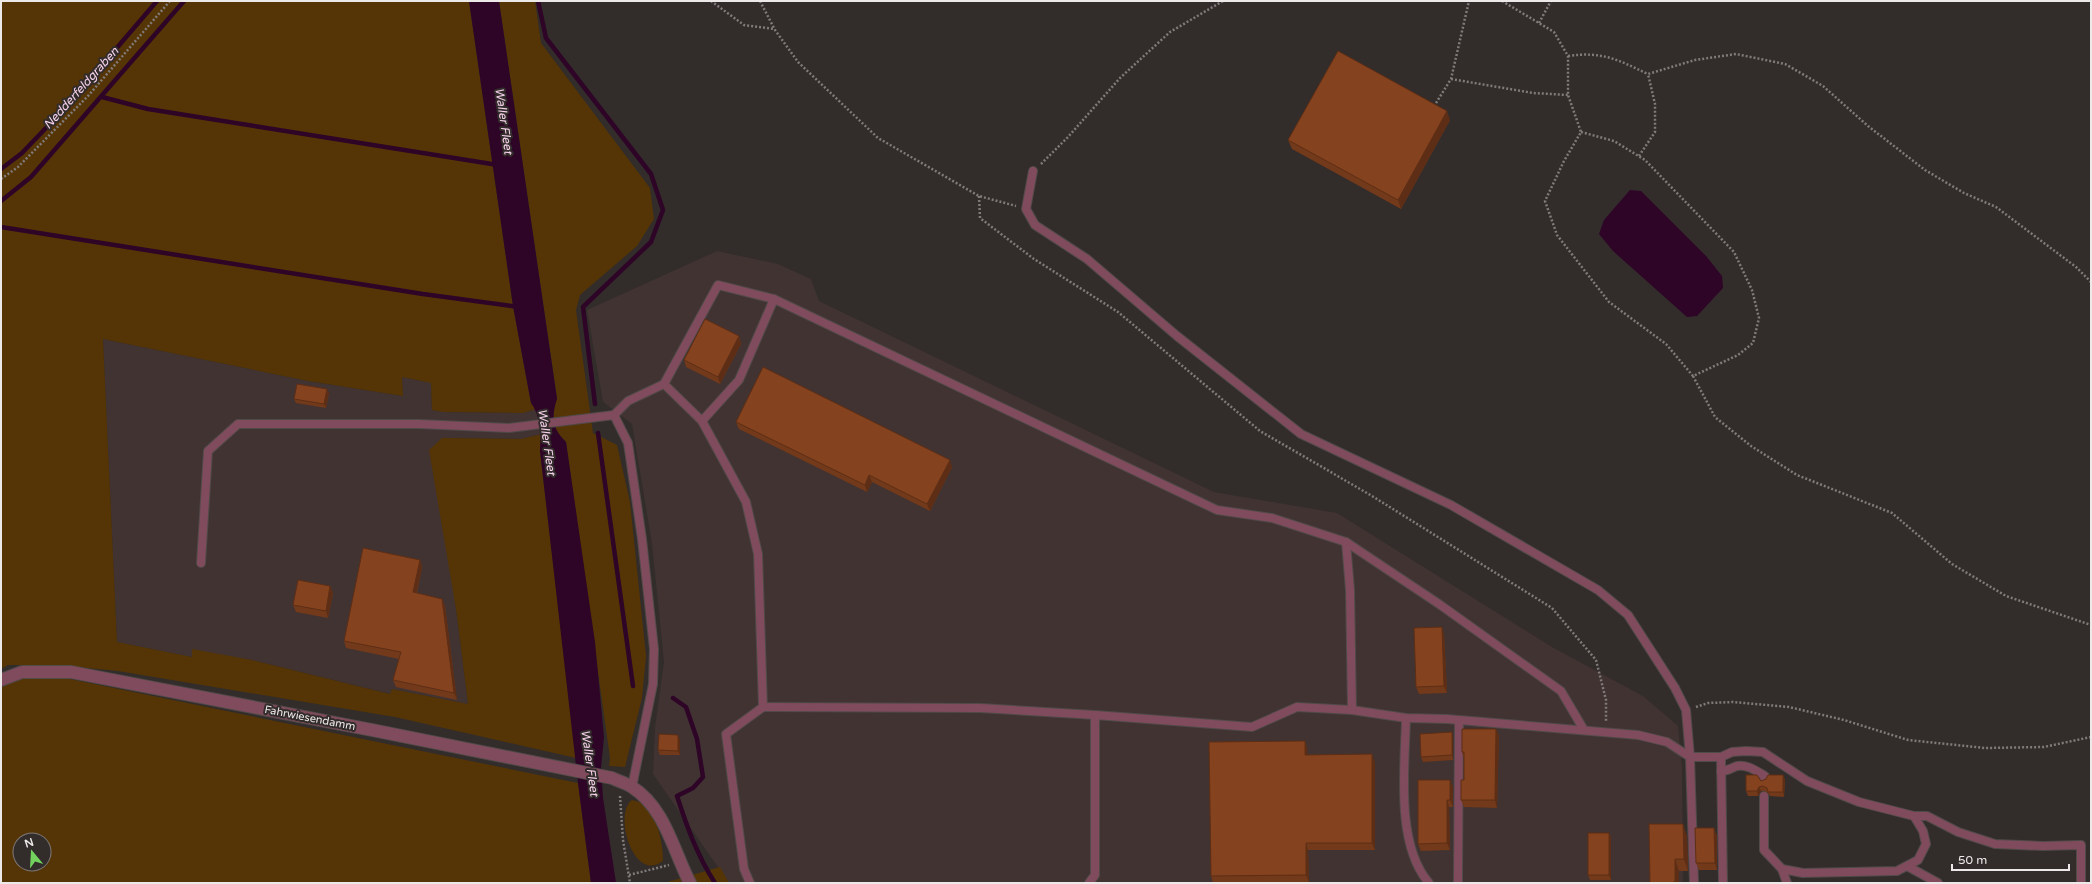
<svg xmlns="http://www.w3.org/2000/svg" width="2092" height="884" font-family="'Varela Round',sans-serif">
<style>
.built{fill:#403332}
.green{fill:#553505;fill-rule:evenodd}
.water{fill:#2e0427}
.lines{fill:none;stroke-linecap:round;stroke-linejoin:round}
.stream{stroke:#2e0427;stroke-width:4.5}
.service-casing{stroke:#504a49;stroke-width:10}
.minor-casing{stroke:#504a49;stroke-width:14}
.path{stroke:#807b7a;stroke-width:2.5;stroke-dasharray:2 2;stroke-linecap:butt}
.service{stroke:#804b5c;stroke-width:8}
.minor{stroke:#804b5c;stroke-width:12}
.wall{fill:#72391a}
.shaded-wall{fill:#5d2e15}
.building{fill:#85421e;stroke:#5d2e15}
.labels{text-anchor:middle;dominant-baseline:central;stroke-width:4;stroke-linejoin:round;paint-order:stroke}
.street-label{font-size:11px;fill:#ede9e9;stroke:#322c2b}
.water-label{font-size:12px;font-style:italic;fill:#f7d2ec;stroke:#322c2b}
</style>
<rect width="100%" height="100%" fill="#322c2b"/>
<g class="built">
<polygon points="717,251 778,264 811,279 819,301 1214,492 1337,513 1552,647 1643,696 1678,726 1682,768 1683,883 729,883 653,774 655,727 664,662 652,544 632,424 603,402 587,310"/>
<polygon points="103,339 308,381 403,396 402,377 431,383 432,410 443,412 523,413 536,409 542,434 521,439 442,438 456,609 468,704 392,689 391,694 252,660 193,650 192,657 117,642"/>
</g>
<g class="green">
<polygon points="1,1 469,1 513,306 531,403 536,409 523,413 443,412 432,410 431,383 402,377 403,396 308,381 103,339 117,642 192,657 192,649 252,660 390,694 392,689 468,704 456,609 429,450 442,438 521,439 542,434 540,451 576,758 395,717 118,671 56,665 8,665 1,669"/>
<path d="M 499,1 L 535,1 L 541,43 L 650,188 L 654,219 L 637,246 L 580,295 L 576,310 L 593,433 L 617,445 L 630,502 L 646,656 L 642,698 L 625,767 L 609,766 L 610,758 L 566,442 C 552,429 551,417 557,398 Z"/>
<path d="M 55,676 L 578,783 L 591,883 L 1,883 L 1,685 L 11,680 ZM 20,840 L 44,840 L 44,864 L 20,864 Z"/>
<path d="M 632,800 C 656,803 663,842 663,861 C 633,884 613,813 632,800 Z"/>
<polygon points="720,867 729,883 664,883"/>
</g>
<g class="water">
<path d="M 469,1 L 499,1 L 557,399 C 551,417 552,429 566,442 L 595,642 L 604,737 L 601,768 L 603,798 L 616,883 L 591,883 L 578,783 L 540,451 C 541,434 541,417 531,403 L 513,306 Z"/>
<polygon points="1630,190 1641,191 1706,256 1722,276 1723,288 1697,316 1687,317 1613,251 1599,234 1604,220"/>
</g>
<g class="lines">
<g class="stream">
<polyline points="538,1 546,38 651,174 663,210 651,242 583,307 595,404"/>
<polyline points="102,97 148,109 498,165"/>
<polyline points="1,169 22,153 67,106 157,1"/>
<polyline points="1,201 31,177 184,1"/>
<polyline points="1,227 423,294 519,307"/>
<polyline points="598,433 633,686"/>
<path d="M 673,698 L 686,707 L 697,739 L 703,777 L 693,788 L 677,796 C 687,827 697,855 715,883"/>
</g>
<defs>
<g id="service">
<polyline points="1033,171 1026,209 1035,225 1087,259 1177,336 1301,434 1451,505 1598,590 1628,615 1675,688 1686,710 1690,757 1694,883"/>
<polyline points="664,384 702,421 746,502 758,554 763,707 726,734 744,869 750,883"/>
<polyline points="614,415 628,401 664,384 718,285 774,299 1217,510 1272,518 1346,542 1439,604 1561,691 1584,730"/>
<polyline points="702,421 739,380 774,299"/>
<polyline points="1346,542 1350,590 1352,710 1406,718 1447,719 1638,735 1667,742 1690,757 1721,757 1732,752 1746,751 1763,752 1807,781 1859,802 1914,816 1923,831 1926,844 1918,860 1897,871 1803,873 1782,869 1764,850 1764,796"/>
<polyline points="201,563 208,451 238,424 419,424 509,428 614,415 628,443 642,539 654,649 653,684 632,787"/>
<polyline points="763,707 980,708 1095,715"/>
<path d="M 1406,718 C 1405,766 1395,844 1429,883"/>
<polyline points="1721,757 1723,883"/>
<path d="M 1721,771 C 1728,771 1731,768 1737,766 C 1747,764 1756,771 1765,776 L 1764,780"/>
<polyline points="1914,816 1927,816 1958,832 1995,844 2043,846 2081,845 2081,883"/>
<polyline points="1907,866 1938,883"/>
<polyline points="1782,869 1787,883"/>
<polyline points="1089,883 1095,875 1095,715 1252,727 1297,707 1352,710"/>
<polyline points="1458,883 1459,720"/>
</g>
<path id="minor" d="M 1,680 L 22,672 L 71,672 L 372,730 L 612,778 C 618,781 626,783 632,787 C 665,808 673,850 690,883"/>
</defs>
<use href="#service" class="service-casing"/>
<use href="#minor" class="minor-casing"/>
<g class="path">
<polyline points="711,1 744,25 774,29"/>
<polyline points="760,1 775,30 798,62 878,138 979,196 1016,206"/>
<polyline points="1502,1 1554,32 1568,56 1568,95 1581,132"/>
<polyline points="1539,23 1551,1"/>
<path d="M 1568,56 C 1603,51 1618,60 1648,74 L 1695,60 L 1736,54 L 1785,64 L 1823,86 L 1868,126 L 1925,170 L 1964,193 L 1996,207 L 2076,267 L 2091,282"/>
<polyline points="1451,79 1533,93 1568,95"/>
<polyline points="1436,103 1451,79 1469,1"/>
<polygon points="1581,132 1614,141 1645,160 1734,252 1752,290 1759,318 1753,343 1738,355 1693,376 1666,344 1609,302 1557,235 1545,201 1564,161"/>
<polyline points="1639,156 1655,132 1655,104 1648,74"/>
<polyline points="1041,164 1068,137 1120,78 1170,32 1223,1"/>
<polyline points="1,179 18,167 88,96 170,1"/>
<polyline points="979,196 980,218 1034,259 1118,312 1260,431 1372,496 1552,608 1596,660 1606,700 1606,722"/>
<polyline points="1693,376 1715,417 1751,446 1797,475 1892,513 1952,564 2006,596 2091,625"/>
<polyline points="1696,707 1708,703 1733,702 1789,707 1844,720 1908,740 1985,748 2044,747 2091,737"/>
<polyline points="620,796 623,840 630,883"/>
<polyline points="629,875 669,865"/>
</g>
<use href="#service" class="service"/>
<use href="#minor" class="minor"/>
</g>
<g class="wall">
<polygon points="1450,120 1401,209 1292,149 1288,140"/>
<polygon points="739,336 741,344 720,384 686,367 684,360"/>
<polygon points="329,393 326,408 296,403 294,399"/>
<polygon points="736,422 952,467 930,511 872,482 867,492 739,429"/>
<polygon points="420,560 422,567 417,593 442,599 445,606 457,700 396,687 393,680 399,659 346,648 344,641"/>
<polygon points="330,586 333,593 328,618 296,612 293,605"/>
<polygon points="1444,634 1447,693 1419,694 1416,687"/>
<polygon points="1496,729 1499,736 1497,808 1464,807 1461,800 1464,780 1464,759 1462,752"/>
<polygon points="1453,737 1453,760 1423,762 1421,757"/>
<polygon points="680,740 680,755 660,755 658,750"/>
<polygon points="1305,741 1307,748 1307,755 1375,762 1375,850 1308,850 1309,882 1213,883 1211,876"/>
<polygon points="1783,775 1785,780 1784,797 1770,796 1768,793 1764,791 1761,791 1758,796 1748,796 1746,791 1761,781"/>
<polygon points="1453,787 1453,807 1449,807 1450,850 1421,851 1418,844"/>
<polygon points="1609,833 1611,838 1611,880 1590,880 1588,875"/>
<polygon points="1717,835 1717,870 1699,870 1696,863"/>
<polygon points="1687,836 1688,871 1679,871 1679,883 1650,883"/>
</g>
<g class="shaded-wall">
<polygon points="1447,111 1450,120 1401,209 1398,200"/>
<polygon points="739,336 741,344 720,384 718,377"/>
<polygon points="327,389 329,393 326,408 324,404"/>
<polygon points="950,460 952,467 930,511 927,504"/>
<polygon points="869,475 872,482 867,492 865,485"/>
<polygon points="420,560 422,567 415,599 413,592"/>
<polygon points="330,586 333,593 328,618 326,611"/>
<polygon points="442,599 445,606 457,700 454,693"/>
<polygon points="1442,627 1444,634 1447,693 1444,686"/>
<polygon points="1496,729 1499,736 1497,808 1495,800"/>
<polygon points="1452,732 1453,737 1453,760 1452,755"/>
<polygon points="678,735 680,740 680,755 678,751"/>
<polygon points="1305,741 1307,748 1308,762 1305,755"/>
<polygon points="1372,754 1375,762 1375,850 1372,843"/>
<polygon points="1783,775 1785,780 1784,797 1783,792"/>
<polygon points="1450,780 1453,787 1453,807 1450,800"/>
<polygon points="1759,787 1761,791 1758,796 1757,791"/>
<polygon points="1447,800 1449,807 1450,850 1447,843"/>
<polygon points="1683,824 1687,836 1688,871 1684,859"/>
<polygon points="1714,828 1717,835 1717,870 1715,863"/>
<polygon points="1609,833 1611,838 1611,880 1609,875"/>
<polygon points="1306,843 1308,850 1309,882 1306,875"/>
<polygon points="1675,859 1679,871 1679,883 1676,883 1675,882"/>
</g>
<g class="building">
<polygon points="1338,51 1447,111 1398,200 1288,140"/>
<polygon points="705,319 739,336 718,377 684,360"/>
<polygon points="763,367 950,460 927,504 869,475 865,485 736,422"/>
<polygon points="297,384 327,389 324,404 294,399"/>
<polygon points="363,548 420,560 413,592 442,599 454,693 393,680 401,652 344,641"/>
<polygon points="298,580 330,586 326,611 293,605"/>
<polygon points="1442,627 1444,686 1416,687 1414,628"/>
<polygon points="1462,729 1496,729 1495,800 1461,800 1461,780 1464,780 1464,752 1462,752"/>
<polygon points="1452,732 1452,755 1421,757 1420,734"/>
<polygon points="659,734 678,735 678,751 658,750"/>
<polygon points="1305,741 1305,755 1372,754 1372,843 1306,843 1306,875 1211,876 1209,742"/>
<polygon points="1746,775 1757,775 1761,781 1766,779 1768,775 1783,775 1783,792 1768,792 1767,788 1763,786 1759,787 1757,791 1746,791"/>
<polygon points="1418,780 1450,780 1450,800 1447,800 1447,843 1418,844"/>
<polygon points="1649,824 1683,824 1684,859 1675,859 1675,882 1673,882 1673,883 1650,883"/>
<polygon points="1695,828 1714,828 1715,863 1696,863"/>
<rect x="1588" y="833" width="21" height="42"/>
</g>
<g class="labels">
<g class="street-label">
<text transform="translate(310 718) rotate(11)">Fahrwiesendamm</text>
</g>
<g class="water-label">
<text transform="translate(81 88) rotate(-48)">Nedderfeldgraben</text>
<text transform="translate(504 121) rotate(82)">Waller Fleet</text>
<text transform="translate(547 442) rotate(82)">Waller Fleet</text>
<text transform="translate(590 763) rotate(82)">Waller Fleet</text>
</g>
</g>
<rect width="2092" height="884" fill="none" stroke="#ede9e9" stroke-width="4"/>
<g transform="translate(32 852) rotate(342)"><circle r="19" fill="#322c2b" stroke="#7d7877"/>
<path d="M0-3L7 15L0 10L-7 15Z" fill="#72d25d"/>
<text y="-6" font-size="11" font-weight="bold" text-anchor="middle" fill="#ede9e9">N</text>
</g>
<path d="M1952 864v6h117v-6" fill="none" stroke="#ede9e9" stroke-width="2"/>
<text x="1958" y="864" font-size="12" fill="#ede9e9" stroke="#322c2b" stroke-width="3" paint-order="stroke">50 m</text>
</svg>
